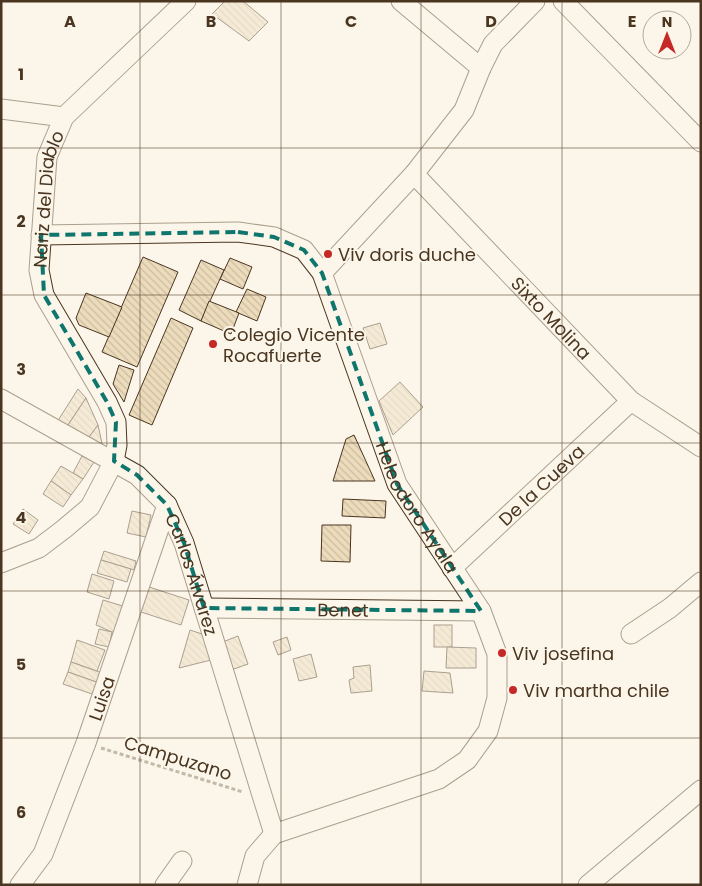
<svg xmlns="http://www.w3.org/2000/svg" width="702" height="886" font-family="Poppins,sans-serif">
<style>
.building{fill:url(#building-back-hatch);stroke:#4a3520}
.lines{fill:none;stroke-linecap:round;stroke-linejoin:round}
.minor-casing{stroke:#4a3520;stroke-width:21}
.path{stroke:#7f6f5c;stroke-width:3;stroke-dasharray:4 2.5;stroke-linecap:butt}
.minor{stroke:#fbf6e9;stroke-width:19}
.marked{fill:none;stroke:#0f766e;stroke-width:4;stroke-dasharray:10 6;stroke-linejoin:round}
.grid{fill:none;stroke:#4a3520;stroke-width:1;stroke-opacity:0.55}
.poi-dot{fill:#c62828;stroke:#fbf6e9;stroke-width:2}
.labels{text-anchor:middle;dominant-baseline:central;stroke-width:4;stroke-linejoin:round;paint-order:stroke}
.street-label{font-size:18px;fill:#4a3520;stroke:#fbf6e9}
.poi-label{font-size:18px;fill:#4a3520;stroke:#fbf6e9;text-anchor:start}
.grid-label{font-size:16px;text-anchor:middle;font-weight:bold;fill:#4a3520;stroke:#fbf6e9;stroke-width:4;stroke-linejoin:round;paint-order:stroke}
</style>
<defs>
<pattern id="building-back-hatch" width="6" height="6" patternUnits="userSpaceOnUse" patternTransform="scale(1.25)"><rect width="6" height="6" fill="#ecdcbc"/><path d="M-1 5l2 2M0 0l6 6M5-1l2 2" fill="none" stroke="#ccbda1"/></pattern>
</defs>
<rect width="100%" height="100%" fill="#fbf6e9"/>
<g class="building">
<polygon points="225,1 243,1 268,22 249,41 212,14"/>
<polygon points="143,257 178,272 137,367 102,352"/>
<polygon points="230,258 252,267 243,289 220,279"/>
<polygon points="201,260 224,270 201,321 179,310"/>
<polygon points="247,289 266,297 257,321 236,312"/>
<polygon points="86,293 122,307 109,337 79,325 76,318"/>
<polygon points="209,301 239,313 231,334 201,321"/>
<polygon points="171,318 193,328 152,425 129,415"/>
<polygon points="380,323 387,344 370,349 363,328"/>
<polygon points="119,365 134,370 124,402 113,384"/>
<polygon points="400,382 423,407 393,435 379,401"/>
<polygon points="78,389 86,398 66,428 57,422"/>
<polygon points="86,398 98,425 86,441 66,428"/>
<polygon points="98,425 103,448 86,441"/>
<polygon points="354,435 375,481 333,481 346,439"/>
<polygon points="82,456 94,462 83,479 73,473"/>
<polygon points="61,466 83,479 71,495 51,481"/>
<polygon points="51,481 71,495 63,507 43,494"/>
<polygon points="343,499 386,501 385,518 342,516"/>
<polygon points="23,509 38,520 29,534 13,524"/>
<polygon points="132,511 151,515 146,537 127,533"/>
<polygon points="322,525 351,525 350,562 321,561"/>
<polygon points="104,551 136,561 134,570 101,560"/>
<polygon points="101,560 131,569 127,582 97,573"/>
<polygon points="92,574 114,581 109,599 87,592"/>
<polygon points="146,586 189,600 181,625 138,611"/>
<polygon points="103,600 126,607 119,631 112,632 96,625"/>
<rect x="434" y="625" width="18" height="22"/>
<polygon points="99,629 112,632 109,647 95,644"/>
<polygon points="190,630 205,635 211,660 179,668"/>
<polygon points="238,636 248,664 231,670 220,643"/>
<polygon points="287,637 291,650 278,655 273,642"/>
<polygon points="77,640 105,650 97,671 71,662"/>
<polygon points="447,647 476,648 476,668 446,668"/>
<polygon points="311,654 317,677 299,681 293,659"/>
<polygon points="71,662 102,673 99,683 68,672"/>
<polygon points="370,665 372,691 351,693 349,680 354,678 353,667"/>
<polygon points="424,671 450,673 453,693 422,691"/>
<polygon points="68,672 99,683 95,695 63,684"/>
</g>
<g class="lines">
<defs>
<g id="minor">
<polyline points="401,1 481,68"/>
<polyline points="563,1 701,142"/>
<polyline points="1,109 64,117"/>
<path id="s1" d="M 414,174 L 631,401 L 701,447"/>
<path id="s2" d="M 41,235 L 238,232 L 274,237 L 304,250 L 322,273 L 397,484 L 481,611 L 497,654 L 497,698 L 488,731 L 467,760 L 439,779 L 274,834 L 255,856 L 247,885"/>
<polyline points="322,273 414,174 464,110 481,68 493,44 535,1"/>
<path id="s3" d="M 1,399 L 137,475 L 167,505 L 184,543 L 274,834"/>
<path id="s4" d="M 1,563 L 39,548 L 64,529 L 90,507 L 114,461 L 117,445 L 116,422 L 107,402 L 44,295 L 39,270 L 47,157 L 64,117 L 186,1"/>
<path id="s5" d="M 452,568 L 631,401"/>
<path id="s6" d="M 204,608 L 481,611"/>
<polyline points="631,634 670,608 701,582"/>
<path id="s7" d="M 20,885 L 43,854 L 86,743 L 167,505"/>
<polyline points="165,885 182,861"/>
<polyline points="588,885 701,790"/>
</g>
</defs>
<use href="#minor" class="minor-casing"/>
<polyline class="path" points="101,748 243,792"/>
<use href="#minor" class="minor"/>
</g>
<path d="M0 0H702V886H0ZM 238,232 L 274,237 L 304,250 L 322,273 L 397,484 L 481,611 L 204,608 L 184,543 L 167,505 L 137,475 L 114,461 L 116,422 L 107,402 L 44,295 L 41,235 Z" fill="#fbf6e9" fill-opacity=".55" fill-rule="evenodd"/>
<path class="marked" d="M 238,232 L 274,237 L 304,250 L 322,273 L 397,484 L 481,611 L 204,608 L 184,543 L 167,505 L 137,475 L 114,461 L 116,422 L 107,402 L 44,295 L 41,235 Z"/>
<path class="grid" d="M 140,1 L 140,885M 281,1 L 281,885M 421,1 L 421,885M 562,1 L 562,885M 1,148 L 701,148M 1,295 L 701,295M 1,443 L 701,443M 1,591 L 701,591M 1,738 L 701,738"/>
<g class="poi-dot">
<circle cx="328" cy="254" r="5"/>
<circle cx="213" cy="344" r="5"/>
<circle cx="502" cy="653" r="5"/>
<circle cx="513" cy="690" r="5"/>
</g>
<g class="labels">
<g class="street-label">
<text stroke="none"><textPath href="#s4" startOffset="441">Nariz del Diablo</textPath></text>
<text stroke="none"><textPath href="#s1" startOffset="199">Sixto Molina</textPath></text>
<text stroke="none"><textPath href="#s5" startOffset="122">De la Cueva</textPath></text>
<text stroke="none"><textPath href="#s2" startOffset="549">Heleodoro Ayala</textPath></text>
<text stroke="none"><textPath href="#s3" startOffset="272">Carlos Álvarez</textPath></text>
<text stroke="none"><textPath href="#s6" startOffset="139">Benet</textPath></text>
<text stroke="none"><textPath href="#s7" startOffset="205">Luisa</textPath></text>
<text transform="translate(178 758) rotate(17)">Campuzano</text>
</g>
<g class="poi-label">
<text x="338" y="254">Viv doris duche</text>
<text x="223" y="334">Colegio Vicente<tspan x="223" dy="21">Rocafuerte</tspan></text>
<text x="512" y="653">Viv josefina</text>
<text x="523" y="690">Viv martha chile</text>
</g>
</g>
<g class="grid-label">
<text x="70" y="27">A</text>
<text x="211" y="27">B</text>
<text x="351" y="27">C</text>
<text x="491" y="27">D</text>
<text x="632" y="27">E</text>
<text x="21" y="80">1</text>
<text x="21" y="227">2</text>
<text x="21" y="375">3</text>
<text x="21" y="523">4</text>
<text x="21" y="670">5</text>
<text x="21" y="818">6</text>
</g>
<rect width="702" height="886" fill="none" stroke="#4a3520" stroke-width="5"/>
<g transform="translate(667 35)"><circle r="24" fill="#fbf6e9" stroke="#b4a999"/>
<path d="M0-4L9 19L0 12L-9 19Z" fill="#c62828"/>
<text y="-8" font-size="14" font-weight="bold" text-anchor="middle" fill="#4a3520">N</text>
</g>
</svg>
